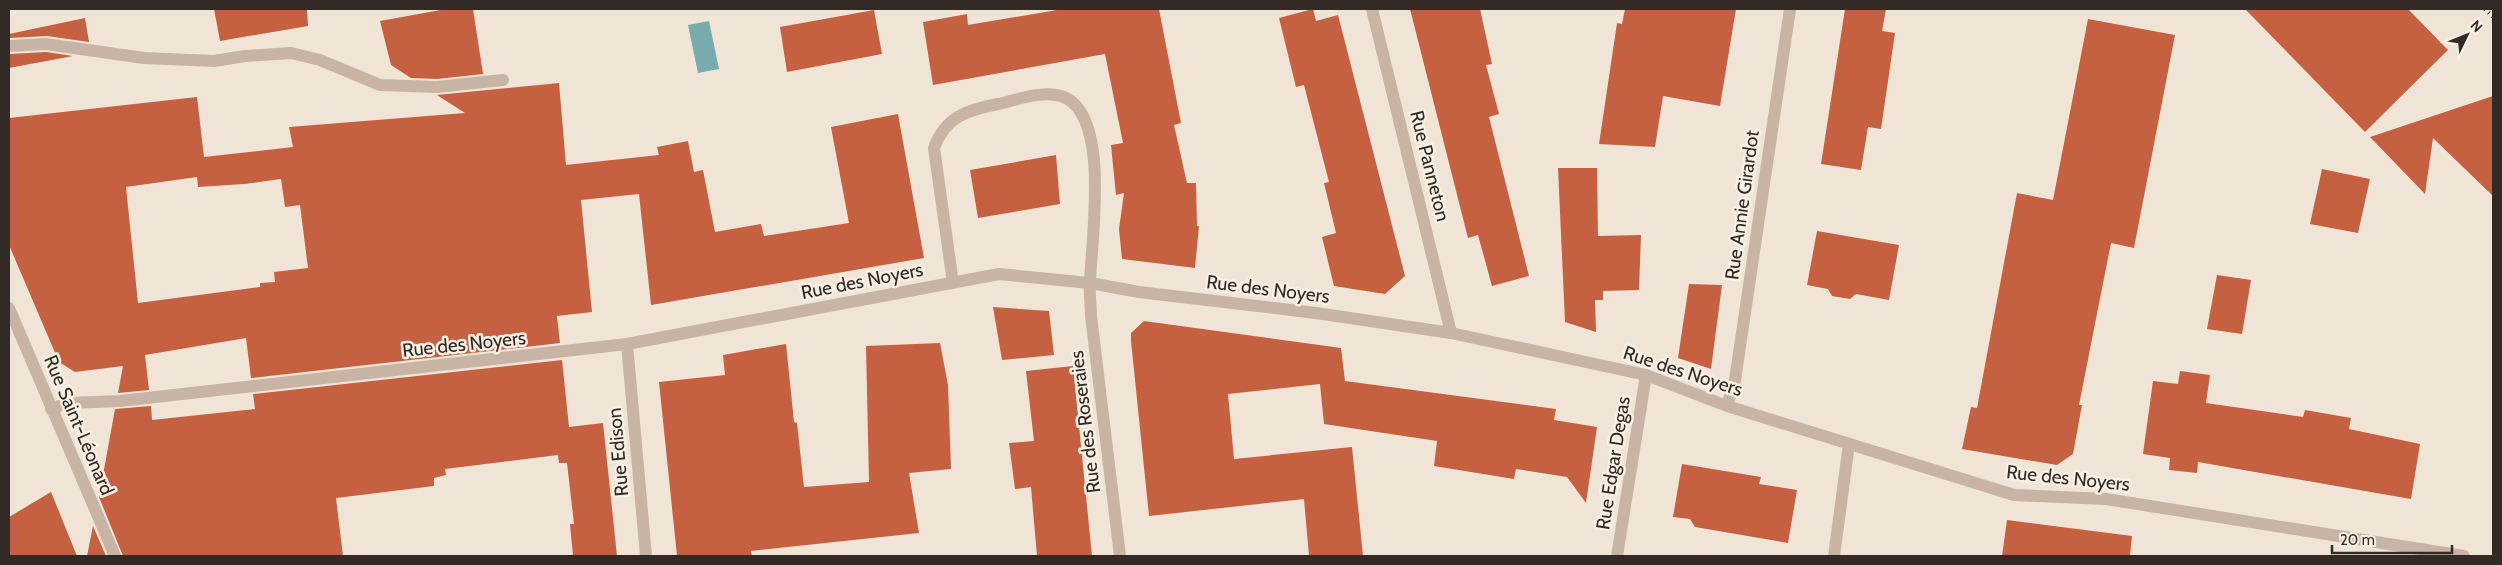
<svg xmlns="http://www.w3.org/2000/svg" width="2502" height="565" font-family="Cabin,sans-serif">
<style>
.water{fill:#77abad}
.building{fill:#c56040;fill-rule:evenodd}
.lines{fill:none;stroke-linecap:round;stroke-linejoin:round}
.minor{stroke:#c8b4a4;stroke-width:12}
.rail{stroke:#332a25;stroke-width:4;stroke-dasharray:1 4;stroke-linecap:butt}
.labels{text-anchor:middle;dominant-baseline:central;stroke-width:5;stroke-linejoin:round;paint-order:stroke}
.street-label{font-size:19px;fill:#332a25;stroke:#f9efe3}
</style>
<rect width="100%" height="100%" fill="#f0e4d7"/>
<polygon class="water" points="709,21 719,69 698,73 688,25"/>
<g class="building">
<polygon points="214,9 307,9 308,26 220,41"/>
<polygon points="446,9 473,9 483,74 437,79 411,78 391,65 380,21"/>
<polygon points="1063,9 1159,9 1181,123 1174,125 1187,183 1196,183 1197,226 1199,226 1195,268 1122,259 1119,229 1124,193 1116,195 1111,145 1123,143 1105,54 933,85 923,22 967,14 968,25"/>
<polygon points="1313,9 1316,21 1338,15 1405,276 1385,294 1334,286 1322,237 1336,233 1324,183 1329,182 1304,85 1296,87 1279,18"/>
<polygon points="1410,9 1480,9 1492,64 1486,65 1499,114 1489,117 1529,276 1492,286 1478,235 1468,238"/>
<polygon points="1625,9 1736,9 1720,106 1663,96 1655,147 1599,144 1617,23 1622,24"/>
<polygon points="1845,9 1886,9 1882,31 1895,33 1881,129 1868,127 1861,170 1821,164"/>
<polygon points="2245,9 2408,9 2448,50 2365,132"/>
<polygon points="874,10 882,54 787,72 780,27"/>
<polygon points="85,18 89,42 47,36 9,38 9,34"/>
<polygon points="2088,19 2175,35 2134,248 2111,243 2079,405 2082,405 2073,454 2057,465 1962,449 1971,407 1977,408 2017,193 2053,200"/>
<polygon points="46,52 73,56 9,68 9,54"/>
<path d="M 559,83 L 566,165 L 659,155 L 657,147 L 688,141 L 694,172 L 703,170 L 715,232 L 761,224 L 764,236 L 849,223 L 831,127 L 898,114 L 924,258 L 651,305 L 639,194 L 581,200 L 592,312 L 557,316 L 560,343 L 251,378 L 246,338 L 145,355 L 149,390 L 118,393 L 123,366 L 75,372 L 59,362 L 9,245 L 9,118 L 197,97 L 204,157 L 293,147 L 289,127 L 465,113 L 437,95 ZM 197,177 L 198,187 L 244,184 L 281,179 L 285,207 L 300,205 L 308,268 L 274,272 L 275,282 L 260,283 L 260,287 L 138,303 L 126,187 Z"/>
<polygon points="2493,96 2493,196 2433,138 2425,194 2370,137"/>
<polygon points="1056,155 1060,204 978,218 970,170"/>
<polygon points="1558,168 1597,168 1598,236 1641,235 1639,290 1603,291 1603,300 1595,300 1596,332 1565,322"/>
<polygon points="2322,169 2370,179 2358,233 2310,224"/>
<polygon points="1817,231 1899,245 1889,300 1856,294 1850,299 1832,296 1828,289 1807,285"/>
<polygon points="2217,275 2251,280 2242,334 2207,329"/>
<polygon points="1689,284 1722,285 1711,369 1678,358"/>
<polygon points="993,307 1049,311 1054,355 1002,360"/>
<polygon points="1144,321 1341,348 1345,381 1556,409 1554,420 1597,427 1586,503 1567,477 1516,469 1514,479 1434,466 1437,441 1324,424 1320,384 1228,394 1234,459 1352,447 1363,556 1309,556 1304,499 1149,516 1131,341 1131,333"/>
<polygon points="940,343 948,385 951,469 909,473 919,533 751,551 752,556 677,556 659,382 725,375 723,355 786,344 794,422 797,423 804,487 869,482 866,346"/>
<polygon points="562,360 569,427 603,423 617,556 573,556 570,524 574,524 567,463 559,463 558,455 445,469 446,475 434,478 434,486 336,498 343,556 123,556 99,497 115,409 151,406 152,420 255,409 253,394"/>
<polygon points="1073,366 1092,556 1037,556 1031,487 1015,489 1009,443 1034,441 1026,371"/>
<polygon points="2180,371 2210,375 2206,403 2303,417 2305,410 2351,418 2349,429 2420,444 2411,499 2198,462 2197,473 2169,470 2170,458 2143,454 2153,381 2178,384"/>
<polygon points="1682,464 1761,477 1759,484 1797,490 1788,543 1695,527 1690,519 1673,517"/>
<polygon points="51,492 77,556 9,556 9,517"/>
<polygon points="2007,520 2132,536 2130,556 2002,556"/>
<polygon points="93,526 106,556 87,556"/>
</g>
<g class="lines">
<g class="minor">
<polyline points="1372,9 1451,333"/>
<polyline points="9,46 46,44 144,58 214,61 245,56 291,53 320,60 380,85 437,87 503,80"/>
<path d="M 953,283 L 934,148 C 945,117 967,110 998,104 C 1017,100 1042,90 1061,96 C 1112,111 1091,243 1090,282 C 1089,293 1091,305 1091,316 L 1120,556"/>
<polyline points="9,308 115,556"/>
<polyline points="627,344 646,556"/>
<polyline points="1727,406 1735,380 1790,9"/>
<polyline points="51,409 67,403 120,401 627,344 999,274 1090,283 1139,292 1316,313 1451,333 1646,375 1727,406 2014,495 2106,499 2464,556"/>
<polyline points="1617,556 1646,375"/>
<polyline points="1834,556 1849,444"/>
</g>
<polyline class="rail" points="2485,9 2493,17"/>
</g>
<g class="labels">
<g class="street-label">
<text transform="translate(1430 166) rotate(76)">Rue Panneton</text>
<text transform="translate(1742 205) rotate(-82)">Rue Annie Girardot</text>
<text transform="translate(862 281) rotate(-11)">Rue des Noyers</text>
<text transform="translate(1268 289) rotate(7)">Rue des Noyers</text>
<text transform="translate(464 344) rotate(-6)">Rue des Noyers</text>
<text transform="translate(1683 371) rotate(18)">Rue des Noyers</text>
<text transform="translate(1085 422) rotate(-97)">Rue des Roseraies</text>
<text transform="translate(79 425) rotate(67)">Rue Saint-Léonard</text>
<text transform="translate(618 452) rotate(-95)">Rue Edison</text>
<text transform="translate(1613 463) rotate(-81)">Rue Edgar Degas</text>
<text transform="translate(2068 478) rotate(6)">Rue des Noyers</text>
</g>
</g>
<rect width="2502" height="565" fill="none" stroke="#332a25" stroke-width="20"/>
<g transform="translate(2467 35) rotate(47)" stroke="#f9efe3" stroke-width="4" paint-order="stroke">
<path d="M0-4L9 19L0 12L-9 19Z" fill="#332a25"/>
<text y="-8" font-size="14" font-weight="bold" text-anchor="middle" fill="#332a25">N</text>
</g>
<path d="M2332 545v8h120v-8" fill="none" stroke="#332a25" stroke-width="2.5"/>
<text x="2340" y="545" font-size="15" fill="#332a25" stroke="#f9efe3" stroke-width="4" paint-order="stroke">20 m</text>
</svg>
